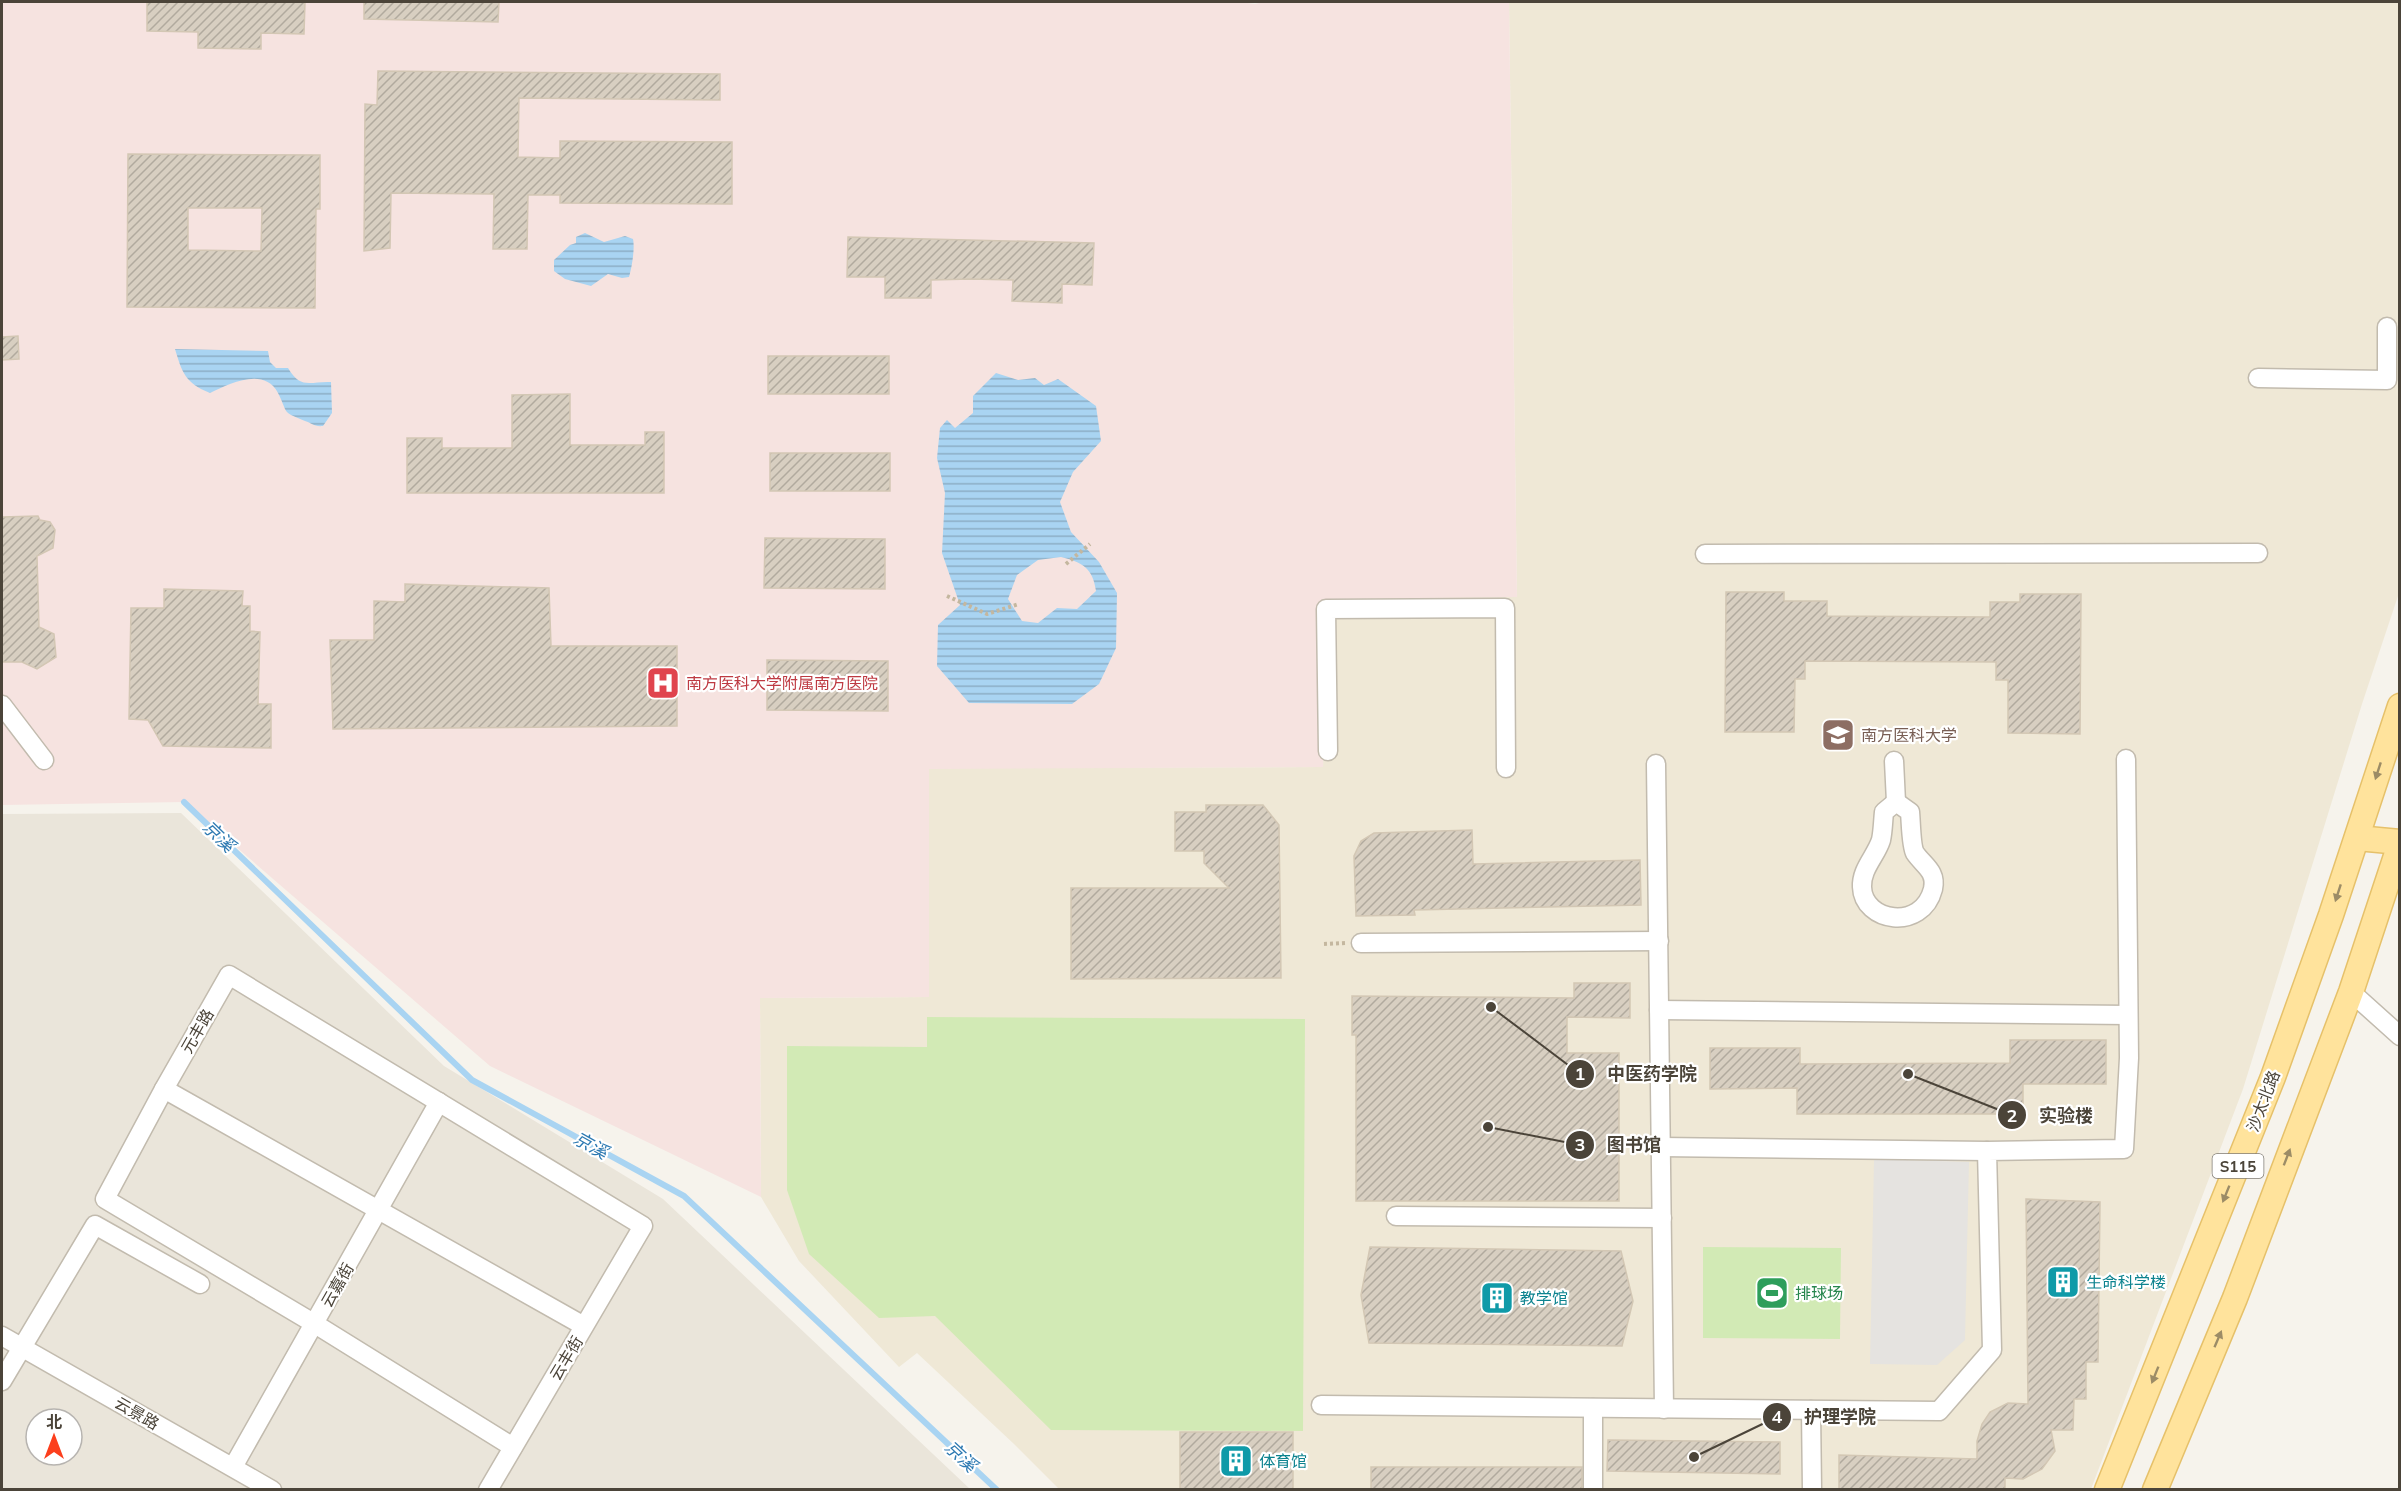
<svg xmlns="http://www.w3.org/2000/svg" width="2401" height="1491" font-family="Mulish,'Noto Sans SC',sans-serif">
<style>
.residential{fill:#eae5da;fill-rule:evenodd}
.education{fill:#efe8d6}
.medical{fill:#f6e3e0}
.pitch{fill:#d2eab5}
.parking{fill:#e5e3e0}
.water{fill:url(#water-rules);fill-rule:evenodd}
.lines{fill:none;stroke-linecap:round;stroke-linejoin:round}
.stream{stroke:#a9d4f2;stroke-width:6}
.building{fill:url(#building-hatch);stroke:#d3c7b4;stroke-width:1.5;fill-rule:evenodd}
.minor-casing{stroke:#c2bbae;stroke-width:21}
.major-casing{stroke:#e6c16a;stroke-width:27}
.path{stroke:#c4b79f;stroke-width:4;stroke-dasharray:3 3;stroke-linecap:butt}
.minor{stroke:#fff;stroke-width:18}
.major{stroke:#ffe39c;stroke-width:24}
.oneway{fill:#9c8c66}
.labels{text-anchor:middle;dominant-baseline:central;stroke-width:4.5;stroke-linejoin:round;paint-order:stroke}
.shield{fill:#fff;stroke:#817c74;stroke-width:1.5}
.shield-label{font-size:15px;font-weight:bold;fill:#4b4439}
.health-label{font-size:16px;fill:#be3a42;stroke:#fff;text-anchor:start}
.education-label{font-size:16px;fill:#785e54;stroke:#fff;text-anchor:start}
.street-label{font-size:16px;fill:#4b4439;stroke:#fff}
.culture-label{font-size:16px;fill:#0d838f;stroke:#fff;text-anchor:start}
.leisure-label{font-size:16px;fill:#27864d;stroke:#fff;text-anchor:start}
.water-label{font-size:18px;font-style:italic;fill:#2e7ab2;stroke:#fff}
.leader{fill:none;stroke:#4b4439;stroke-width:2}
.callout-dot{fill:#4b4439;stroke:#fff;stroke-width:2}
.mark-label{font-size:18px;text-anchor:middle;font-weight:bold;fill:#fff}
.callout-label{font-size:18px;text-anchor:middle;font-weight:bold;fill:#4b4439;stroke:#fff;stroke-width:4.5;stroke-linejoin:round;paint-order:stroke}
</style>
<defs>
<pattern id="water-rules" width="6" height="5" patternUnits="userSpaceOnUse" patternTransform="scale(1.5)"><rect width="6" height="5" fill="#a9d4f2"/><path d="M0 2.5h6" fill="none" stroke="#8caec5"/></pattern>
<pattern id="building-hatch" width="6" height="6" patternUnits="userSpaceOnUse" patternTransform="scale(1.5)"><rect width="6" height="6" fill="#d8cfc1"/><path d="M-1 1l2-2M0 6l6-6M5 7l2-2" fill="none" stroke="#b1aa9e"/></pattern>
</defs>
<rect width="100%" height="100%" fill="#f6f3ec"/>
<path class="residential" d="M 181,813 L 444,1066 L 663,1199 L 970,1489 L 2,1489 L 2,814 ZM 36,1419 L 72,1419 L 72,1455 L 36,1455 Z"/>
<polygon class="education" points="1509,2 2399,2 2399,593 2362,704 2243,1089 2091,1489 1059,1489 1014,1444 917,1353 899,1367 799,1261 761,1197 760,998 929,997 928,768 1323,767 1327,599 1517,596"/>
<polygon class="medical" points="2,2 1241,2 1255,4 1263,2 1509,2 1517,597 1327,599 1323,767 929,769 929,997 760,998 761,1197 490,1066 184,802 2,805"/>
<g class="pitch">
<polygon points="927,1017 1305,1019 1303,1431 1051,1430 935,1316 879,1318 809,1254 787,1190 787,1046 927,1047"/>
<polygon points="1703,1247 1841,1248 1840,1339 1703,1338"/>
</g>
<polygon class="parking" points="1874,1159 1969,1162 1965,1340 1937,1365 1870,1364"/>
<g class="water">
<path d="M 585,233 L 604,242 L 625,236 L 633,239 C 635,248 632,267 629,277 L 622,278 L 608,274 L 591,286 L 565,279 L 554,271 L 554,260 L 570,245 L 576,243 L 576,237 Z"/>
<path d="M 175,349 L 268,351 L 270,362 L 276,368 L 288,368 C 301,390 310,381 331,382 L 332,413 L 323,426 C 314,427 312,423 305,421 C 281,411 289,415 278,393 C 264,366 229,384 210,393 C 185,383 182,372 175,349 Z"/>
<path d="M 996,373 L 1018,380 L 1035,378 L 1044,385 L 1058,379 L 1096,406 L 1101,441 L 1073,472 L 1060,502 L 1071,532 L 1099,562 L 1117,593 L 1116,648 L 1099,684 L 1072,704 L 969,703 L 937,666 L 938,625 L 960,605 L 942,553 L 945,493 L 937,458 L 940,428 L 947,420 L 955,428 L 973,413 L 973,396 ZM 1061,557 C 1082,562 1093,568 1096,591 L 1077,609 L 1057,608 L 1038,623 L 1022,621 L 1008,599 L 1017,575 L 1038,560 Z"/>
</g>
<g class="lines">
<polyline class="stream" points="184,802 472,1080 684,1196 997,1490"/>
</g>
<g class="building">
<polygon points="147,2 305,2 304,34 261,33 261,49 198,48 198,32 147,31"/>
<polygon points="364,2 499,2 498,22 364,19"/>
<polygon points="378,71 720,74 720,100 519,98 518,157 560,158 560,141 732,142 732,204 560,203 560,195 528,195 527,249 493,249 494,194 391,193 390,248 364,251 365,104 377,105"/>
<path d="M 128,154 L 320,155 L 320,209 L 316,209 L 315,308 L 127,307 ZM 188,208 L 262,208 L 261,251 L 188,250 Z"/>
<polygon points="848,237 1094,243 1092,285 1062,284 1062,303 1012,301 1013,280 971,279 931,280 931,298 885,298 885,277 847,277"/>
<polygon points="18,336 19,359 2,360 2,337"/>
<rect x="768" y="356" width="121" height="38"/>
<polygon points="570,394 570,445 645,445 645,432 664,432 664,493 407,493 407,438 442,438 442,448 512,448 512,395"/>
<rect x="770" y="453" width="120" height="38"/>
<polygon points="38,516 40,520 50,522 55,530 53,548 37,556 39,627 54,634 56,657 37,669 22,662 2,662 2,517"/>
<polygon points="765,538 885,539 885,589 764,588"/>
<polygon points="405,584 549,588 551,646 677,646 677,726 333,729 330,640 374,640 374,601 405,602"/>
<polygon points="164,589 243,591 242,606 250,606 250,631 260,632 258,704 271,704 271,748 163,746 148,720 129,719 131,608 164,608"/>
<polygon points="1726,592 1784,592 1784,601 1827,601 1827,616 1990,617 1990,602 2020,602 2020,594 2081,594 2080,734 2008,733 2008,680 1996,680 1996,662 1805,661 1805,679 1795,679 1794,732 1725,732"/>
<polygon points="767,660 888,661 888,711 767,710"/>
<polygon points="1206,805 1263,805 1279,825 1281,978 1071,979 1071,888 1229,888 1204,863 1204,851 1175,851 1175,812 1206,812"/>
<polygon points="1472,830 1473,864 1640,860 1641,905 1414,910 1415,915 1356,916 1354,856 1361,841 1374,833"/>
<polygon points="1574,983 1630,983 1630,1018 1567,1017 1567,1053 1619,1053 1619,1201 1356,1201 1356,1035 1352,1035 1352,996 1574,998"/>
<polygon points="2010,1040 2106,1040 2106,1084 2023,1084 2023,1114 1797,1114 1797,1088 1710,1089 1710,1048 1800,1048 1800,1064 2010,1063"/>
<polygon points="2026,1199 2100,1202 2098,1362 2086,1362 2086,1399 2074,1399 2073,1430 2051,1430 2055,1451 2042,1469 2023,1479 2005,1478 2005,1490 1839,1490 1839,1455 1977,1459 1977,1441 1982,1424 1990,1412 2008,1403 2028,1404"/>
<polygon points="1370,1247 1621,1251 1633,1301 1622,1346 1369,1343 1361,1295"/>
<rect x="1180" y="1432" width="113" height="58"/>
<polygon points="1608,1440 1780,1442 1780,1474 1607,1471"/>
<rect x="1371" y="1467" width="211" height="23"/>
</g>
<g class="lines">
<defs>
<g id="minor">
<polyline points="2258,378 2387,380 2387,327"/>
<polyline points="1705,554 2258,553"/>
<polyline points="2,705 44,760"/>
<polyline points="1328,751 1326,609 1505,608 1506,768"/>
<polyline points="1894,761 1896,802"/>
<polyline points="1656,764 1664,1409"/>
<path d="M 1896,802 L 1910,812 C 1911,822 1911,846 1915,853 C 1923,865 1937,871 1933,889 C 1922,932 1863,922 1862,887 C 1861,869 1876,856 1881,840 C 1883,831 1883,821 1884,812 Z"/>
<polyline points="1361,943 1659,941"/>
<polyline points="2351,992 2400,1036"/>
<polyline points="1659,1010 2128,1015"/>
<polyline points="164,1089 105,1199 315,1324 513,1447"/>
<polyline points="1661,1147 1987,1151"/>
<polyline points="1396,1216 1662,1218"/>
<polyline points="2,1336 272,1490"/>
<polyline points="2,1381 95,1225 200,1284"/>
<polyline points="1321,1405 1939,1411 1992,1350 1987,1151 2124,1149 2129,1058 2126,759"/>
<polyline points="1593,1408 1593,1490"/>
<polyline points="1811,1410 1812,1490"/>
<polyline points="233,1467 439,1102"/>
<polyline points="488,1490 643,1226 229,975 164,1089 584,1326"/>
</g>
<g id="major">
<polyline points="2357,838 2400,842"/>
<polyline points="2107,1490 2273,1077 2331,915 2400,706"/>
<polyline points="2155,1490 2235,1298 2351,992 2400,844"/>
</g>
</defs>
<use href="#minor" class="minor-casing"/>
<use href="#major" class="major-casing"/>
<g class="path">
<polyline points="1066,564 1090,544"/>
<polyline points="947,596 987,614 1019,604"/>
<polyline points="1324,944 1345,943"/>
</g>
<use href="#minor" class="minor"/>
<use href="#major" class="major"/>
</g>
<defs><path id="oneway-solid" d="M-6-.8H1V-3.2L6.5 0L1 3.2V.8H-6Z" transform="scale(1.5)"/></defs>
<g class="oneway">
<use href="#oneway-solid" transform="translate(2378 771) rotate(108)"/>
<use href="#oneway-solid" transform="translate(2338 893) rotate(108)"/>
<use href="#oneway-solid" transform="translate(2287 1157) rotate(-69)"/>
<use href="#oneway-solid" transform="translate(2226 1194) rotate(112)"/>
<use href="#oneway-solid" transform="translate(2218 1339) rotate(-67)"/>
<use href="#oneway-solid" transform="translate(2155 1375) rotate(112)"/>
</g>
<defs>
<symbol id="hospital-square" viewBox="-11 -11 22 22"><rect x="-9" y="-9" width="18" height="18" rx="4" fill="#e0444e" stroke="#fff"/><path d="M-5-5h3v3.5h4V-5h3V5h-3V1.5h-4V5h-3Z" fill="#fff"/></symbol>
<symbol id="university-square" viewBox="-11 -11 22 22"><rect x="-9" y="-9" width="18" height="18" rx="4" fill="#8d6e63" stroke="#fff"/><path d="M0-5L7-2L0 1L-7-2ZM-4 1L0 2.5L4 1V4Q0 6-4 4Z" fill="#fff"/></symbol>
<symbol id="building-square" viewBox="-11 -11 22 22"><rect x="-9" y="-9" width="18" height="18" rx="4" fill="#0f9aa8" stroke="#fff"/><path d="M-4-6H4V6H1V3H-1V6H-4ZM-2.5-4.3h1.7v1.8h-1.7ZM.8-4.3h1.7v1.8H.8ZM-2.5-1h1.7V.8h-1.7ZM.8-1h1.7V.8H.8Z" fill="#fff"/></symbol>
<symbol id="stadium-square" viewBox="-11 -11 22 22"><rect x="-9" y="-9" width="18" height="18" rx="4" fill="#2e9e5b" stroke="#fff"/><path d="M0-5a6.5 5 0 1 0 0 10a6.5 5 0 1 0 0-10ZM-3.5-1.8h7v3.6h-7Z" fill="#fff"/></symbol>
</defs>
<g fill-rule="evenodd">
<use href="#hospital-square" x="644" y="664" width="38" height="38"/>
<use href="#university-square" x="1819" y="716" width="38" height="38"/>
<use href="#building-square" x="2044" y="1263" width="38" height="38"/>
<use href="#stadium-square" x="1753" y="1274" width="38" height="38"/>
<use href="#building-square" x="1478" y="1279" width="38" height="38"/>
<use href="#building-square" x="1217" y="1442" width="38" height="38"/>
</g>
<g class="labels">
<rect class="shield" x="2212.5" y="1154" width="51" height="24" rx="4.5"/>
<g class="shield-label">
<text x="2238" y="1166">S115</text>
</g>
<g class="health-label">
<text x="686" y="683">南方医科大学附属南方医院</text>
</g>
<g class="education-label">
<text x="1861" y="735">南方医科大学</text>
</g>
<g class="street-label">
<text transform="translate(197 1031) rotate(-60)">元丰路</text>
<text transform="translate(2263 1101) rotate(-69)">沙太北路</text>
<text transform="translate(337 1285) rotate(-60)">云嘉街</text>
<text transform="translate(566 1358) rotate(-59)">云丰街</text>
<text transform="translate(137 1413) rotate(30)">云景路</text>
</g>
<g class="culture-label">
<text x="2086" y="1282">生命科学楼</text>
<text x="1520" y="1298">教学馆</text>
<text x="1259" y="1461">体育馆</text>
</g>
<g class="leisure-label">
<text x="1795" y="1293">排球场</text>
</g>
<g class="water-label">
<text transform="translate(219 836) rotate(44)">京溪</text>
<text transform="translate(591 1145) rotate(29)">京溪</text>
<text transform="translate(961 1456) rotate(43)">京溪</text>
</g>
</g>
<path class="leader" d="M1491 1007L1580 1074M1908 1074L2012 1115M1488 1127L1580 1145M1694 1457L1777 1417"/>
<g class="callout-dot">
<circle cx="1491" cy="1007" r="6"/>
<circle cx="1908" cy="1074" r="6"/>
<circle cx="1488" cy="1127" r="6"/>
<circle cx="1694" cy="1457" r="6"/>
<circle cx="1580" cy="1074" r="15"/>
<circle cx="2012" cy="1115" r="15"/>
<circle cx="1580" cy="1145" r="15"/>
<circle cx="1777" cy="1417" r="15"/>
</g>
<g class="mark-label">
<text x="1580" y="1080">1</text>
<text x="2012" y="1122">2</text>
<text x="1580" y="1151">3</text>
<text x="1777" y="1423">4</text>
</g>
<g class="callout-label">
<text x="1652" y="1080">中医药学院</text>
<text x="2066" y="1122">实验楼</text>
<text x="1634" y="1151">图书馆</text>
<text x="1840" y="1423">护理学院</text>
</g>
<rect width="2401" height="1491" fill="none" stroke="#4b4439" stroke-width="6"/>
<g transform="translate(54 1437)"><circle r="28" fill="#ffffff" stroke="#b7b4b0" stroke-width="1.5"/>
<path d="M0-4.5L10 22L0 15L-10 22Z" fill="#fc3f1d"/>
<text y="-9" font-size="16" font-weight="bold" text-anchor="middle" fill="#4b4439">北</text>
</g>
</svg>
